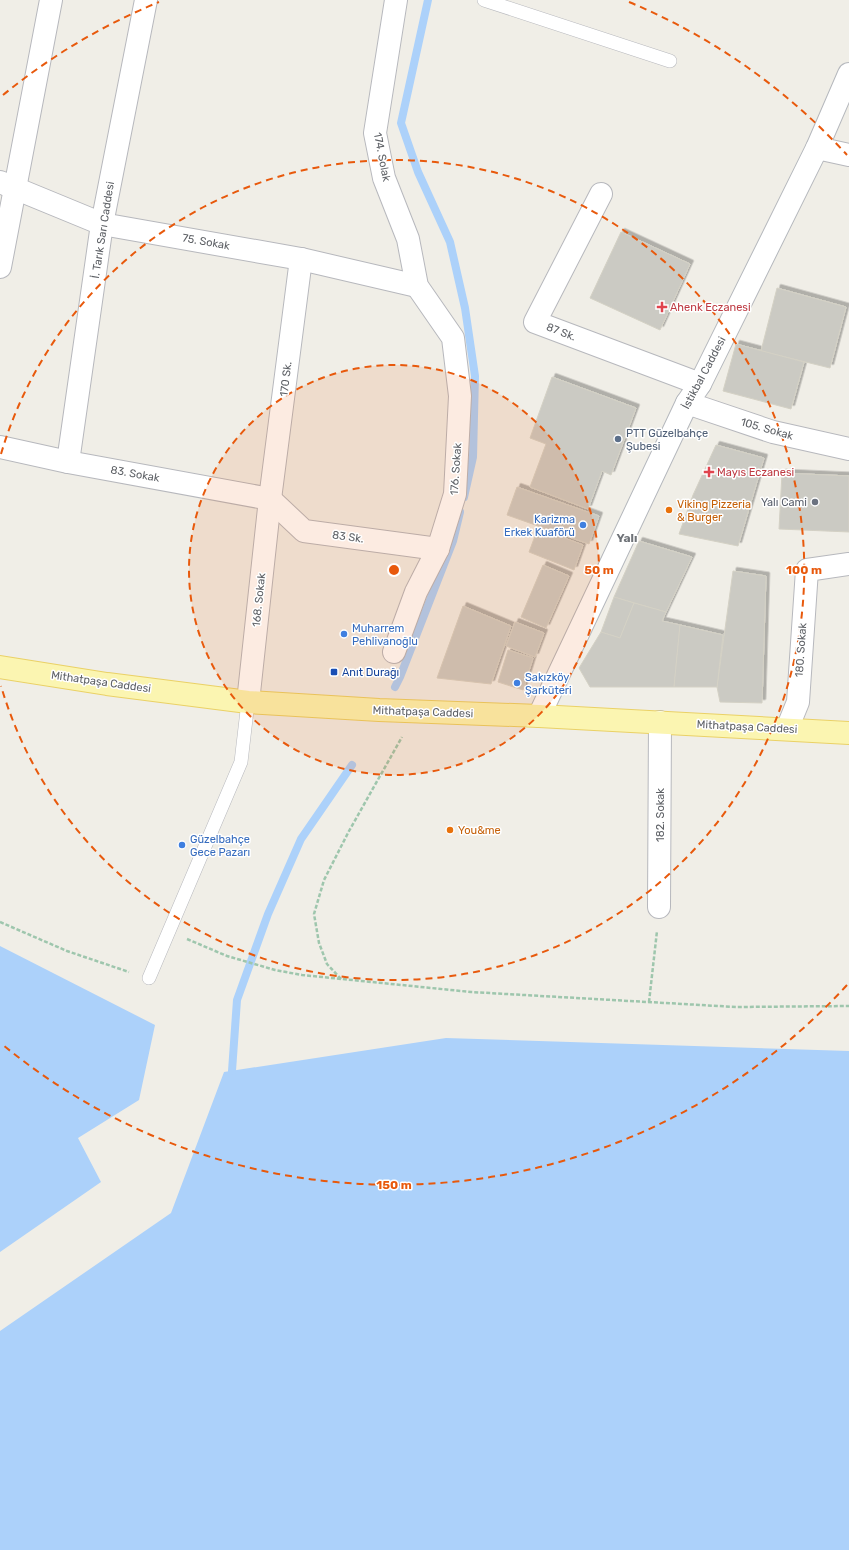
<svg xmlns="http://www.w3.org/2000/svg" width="849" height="1550" font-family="Rubik,sans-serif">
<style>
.water{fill:#acd1fa}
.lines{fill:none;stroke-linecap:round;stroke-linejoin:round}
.stream{stroke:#acd1fa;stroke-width:8}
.building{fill:#cbcac3;stroke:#d4d1c5;filter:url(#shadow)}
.service-casing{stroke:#b7b8bd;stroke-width:14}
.minor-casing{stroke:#b7b8bd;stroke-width:24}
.secondary-casing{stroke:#b5b8bd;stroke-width:24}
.primary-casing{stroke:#ead166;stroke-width:24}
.path{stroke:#9ec6ad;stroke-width:2.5;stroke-dasharray:4 2;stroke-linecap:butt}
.service{stroke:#fff;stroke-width:13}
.minor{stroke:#fff;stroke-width:22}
.secondary{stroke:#fff;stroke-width:22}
.primary{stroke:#fbf5b1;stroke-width:22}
.ring{fill:none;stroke:#e8590c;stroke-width:2;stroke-dasharray:7 5}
.health-dot{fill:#e0444e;stroke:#fff;stroke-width:1.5}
.service-dot{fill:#5c6f8a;stroke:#fff;stroke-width:1.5}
.worship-dot{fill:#6b7280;stroke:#fff;stroke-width:1.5}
.food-dot{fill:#e8710a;stroke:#fff;stroke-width:1.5}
.shop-dot{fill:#3f7fe0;stroke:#fff;stroke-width:1.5}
.transit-dot{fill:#1a4fb4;stroke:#fff;stroke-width:1.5}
.labels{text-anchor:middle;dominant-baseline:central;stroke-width:3;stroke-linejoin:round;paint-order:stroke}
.street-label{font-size:11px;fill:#5e6166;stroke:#fff}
.health-label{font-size:11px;fill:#be3a42;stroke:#fff;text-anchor:start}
.service-label{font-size:11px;fill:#4e5e75;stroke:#fff;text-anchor:start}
.worship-label{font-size:11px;fill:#5b616d;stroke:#fff;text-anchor:end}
.food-label{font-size:11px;fill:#c56008;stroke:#fff;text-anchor:start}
.shop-label{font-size:11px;fill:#366cbe;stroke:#fff;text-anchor:start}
.transit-label{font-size:11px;fill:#164399;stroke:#fff;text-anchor:start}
.neighbourhood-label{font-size:12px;font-weight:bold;fill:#6f7378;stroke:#fff}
.centre{fill:#e8590c;stroke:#fff;stroke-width:2}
.ring-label{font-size:12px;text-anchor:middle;font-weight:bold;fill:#e8590c;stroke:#fff;stroke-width:3;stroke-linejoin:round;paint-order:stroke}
</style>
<defs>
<filter id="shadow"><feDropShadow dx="3.5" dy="-3.5" stdDeviation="0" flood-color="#0004"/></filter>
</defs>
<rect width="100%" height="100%" fill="#f0eee7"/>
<g class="water">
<polygon points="0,946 155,1025 139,1100 78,1138 101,1182 0,1252"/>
<polygon points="446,1038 849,1051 849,1550 0,1550 0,1331 171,1213 224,1072"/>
</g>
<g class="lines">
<g class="stream">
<polyline points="428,0 401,123 418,172 450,242 465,308 475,376 473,457 464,497"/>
<polyline points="395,687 400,677 453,541 460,512"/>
<polyline points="232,1071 237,1000 268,914 301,839 352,765"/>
</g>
</g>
<g class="building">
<polygon points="621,232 690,264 660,330 590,298"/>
<polygon points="777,288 846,307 830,368 761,351"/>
<polygon points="736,344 804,362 791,409 723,391"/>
<polygon points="552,377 636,408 611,475 602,471 588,509 530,487 546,444 530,438"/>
<polygon points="716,445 764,458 738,546 679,534 693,495"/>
<polygon points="782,473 849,476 849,532 779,529"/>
<polygon points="517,487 599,516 589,544 507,515"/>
<polygon points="538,528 583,545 574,570 529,552"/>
<polygon points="639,541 692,557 666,612 614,597"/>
<polygon points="543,565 569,576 546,628 521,617"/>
<polygon points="733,571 766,576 762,703 720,702 717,687"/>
<polygon points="614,597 634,603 620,638 601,632"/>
<polygon points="634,603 666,612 662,621 680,625 674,687 590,687 579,668 601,632 620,638"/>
<polygon points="463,606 511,626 491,684 437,678"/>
<polygon points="515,622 544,633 535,657 506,646"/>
<polygon points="680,625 723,635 717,687 674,687"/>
<polygon points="508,650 533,658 523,690 498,682"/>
</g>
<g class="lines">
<defs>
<g id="service">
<polyline points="484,0 670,61"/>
<polyline points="149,978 241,762 248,702"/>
</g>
<g id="minor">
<polyline points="817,148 849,155"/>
<polyline points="0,182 102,224 301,259 417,286"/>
<polyline points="601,194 535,322 700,384"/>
<polyline points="0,267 51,0"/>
<polyline points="687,403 773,432 849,449"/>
<polyline points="0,447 68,462 270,499"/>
<polyline points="68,462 102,224 146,0"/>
<polyline points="270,499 304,531 438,549"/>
<polyline points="394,652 416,592 438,549 455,494 460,396 453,338 417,286 408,239 384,178 375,133 396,0"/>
<polyline points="248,702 270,499 301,259"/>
<polyline points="787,729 798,702 807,570 849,564"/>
<polyline points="659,907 660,722"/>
</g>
<polyline id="secondary" points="539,716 687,403 700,384 817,148 849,74"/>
<polyline id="primary" points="0,667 107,684 248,702 379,710 539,716 849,733"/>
</defs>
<use href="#service" class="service-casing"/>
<use href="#minor" class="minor-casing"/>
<use href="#secondary" class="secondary-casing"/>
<use href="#primary" class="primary-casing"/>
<g class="path">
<polyline points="0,922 67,951 129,972"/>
<polyline points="187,939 227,956 275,970 302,975 471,992 736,1007 849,1006"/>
<polyline points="341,979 327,964 319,943 314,914 324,880 349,831 402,737"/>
<polyline points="649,1002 657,931"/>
</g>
<use href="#service" class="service"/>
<use href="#minor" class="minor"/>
<use href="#secondary" class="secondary"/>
<use href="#primary" class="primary"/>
</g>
<circle cx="394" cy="570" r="205" fill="#e8590c" fill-opacity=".12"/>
<g class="ring">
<circle cx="394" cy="570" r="205"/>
<path d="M1 454A410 410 0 1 1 1 686"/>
<path d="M847 985A615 615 0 0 1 3 1045M3 95A615 615 0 0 1 159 2M629 2A615 615 0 0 1 847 155"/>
</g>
<g class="health-dot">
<path d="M660 301h4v4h4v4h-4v4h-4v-4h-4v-4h4z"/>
<path d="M707 466h4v4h4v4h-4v4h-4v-4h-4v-4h4z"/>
</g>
<circle class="service-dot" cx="618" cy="439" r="4"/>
<circle class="worship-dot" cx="815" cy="502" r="4"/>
<g class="food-dot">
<circle cx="669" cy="510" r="4"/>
<circle cx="450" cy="830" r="4"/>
</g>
<g class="shop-dot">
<circle cx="583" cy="525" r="4"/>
<circle cx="344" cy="634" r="4"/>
<circle cx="517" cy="683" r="4"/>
<circle cx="182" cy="845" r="4"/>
</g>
<rect class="transit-dot" x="330" y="668" width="8" height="8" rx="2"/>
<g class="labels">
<g class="street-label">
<text transform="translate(382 157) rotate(79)">174. Solak</text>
<text transform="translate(103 230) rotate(-81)">İ. Tarık Sarı Caddesi</text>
<text transform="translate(206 242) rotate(10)">75. Sokak</text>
<text transform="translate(561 332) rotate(21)">87 Sk.</text>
<text transform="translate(704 373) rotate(-62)">İstikbal Caddesi</text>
<text transform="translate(286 379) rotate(-83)">170 Sk.</text>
<text transform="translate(767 429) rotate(16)">105. Sokak</text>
<text transform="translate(456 469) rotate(-86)">176. Sokak</text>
<text transform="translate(135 474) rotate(10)">83. Sokak</text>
<text transform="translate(348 537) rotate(8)">83 Sk.</text>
<text transform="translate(259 600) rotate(-84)">168. Sokak</text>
<text transform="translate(801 650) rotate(-86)">180. Sokak</text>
<text transform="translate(101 682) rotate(8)">Mithatpaşa Caddesi</text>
<text transform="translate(423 712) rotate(2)">Mithatpaşa Caddesi</text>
<text transform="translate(747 727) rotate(3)">Mithatpaşa Caddesi</text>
<text transform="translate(660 815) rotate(-90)">182. Sokak</text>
</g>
<g class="health-label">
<text x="670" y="307">Ahenk Eczanesi</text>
<text x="717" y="472">Mayıs Eczanesi</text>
</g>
<g class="service-label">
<text x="626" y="433">PTT Güzelbahçe<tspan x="626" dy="13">Şubesi</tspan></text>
</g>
<g class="worship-label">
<text x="807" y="502">Yalı Cami</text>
</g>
<g class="food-label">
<text x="677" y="504">Viking Pizzeria<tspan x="677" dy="13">&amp; Burger</tspan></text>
<text x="458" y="830">You&amp;me</text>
</g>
<g class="shop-label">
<text x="575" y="519" text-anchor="end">Karizma<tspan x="575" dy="13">Erkek Kuaförü</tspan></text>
<text x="352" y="628">Muharrem<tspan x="352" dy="13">Pehlivanoğlu</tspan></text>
<text x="525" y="677">Sakızköy<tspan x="525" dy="13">Şarküteri</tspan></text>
<text x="190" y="839">Güzelbahçe<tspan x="190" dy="13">Gece Pazarı</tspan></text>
</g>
<g class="transit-label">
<text x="342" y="672">Anıt Durağı</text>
</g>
<g class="neighbourhood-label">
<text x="627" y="538">Yalı</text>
</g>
</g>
<circle cx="394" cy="570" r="6" class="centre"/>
<g class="ring-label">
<text x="599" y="574">50 m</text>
<text x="804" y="574">100 m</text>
<text x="394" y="1189">150 m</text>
</g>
</svg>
